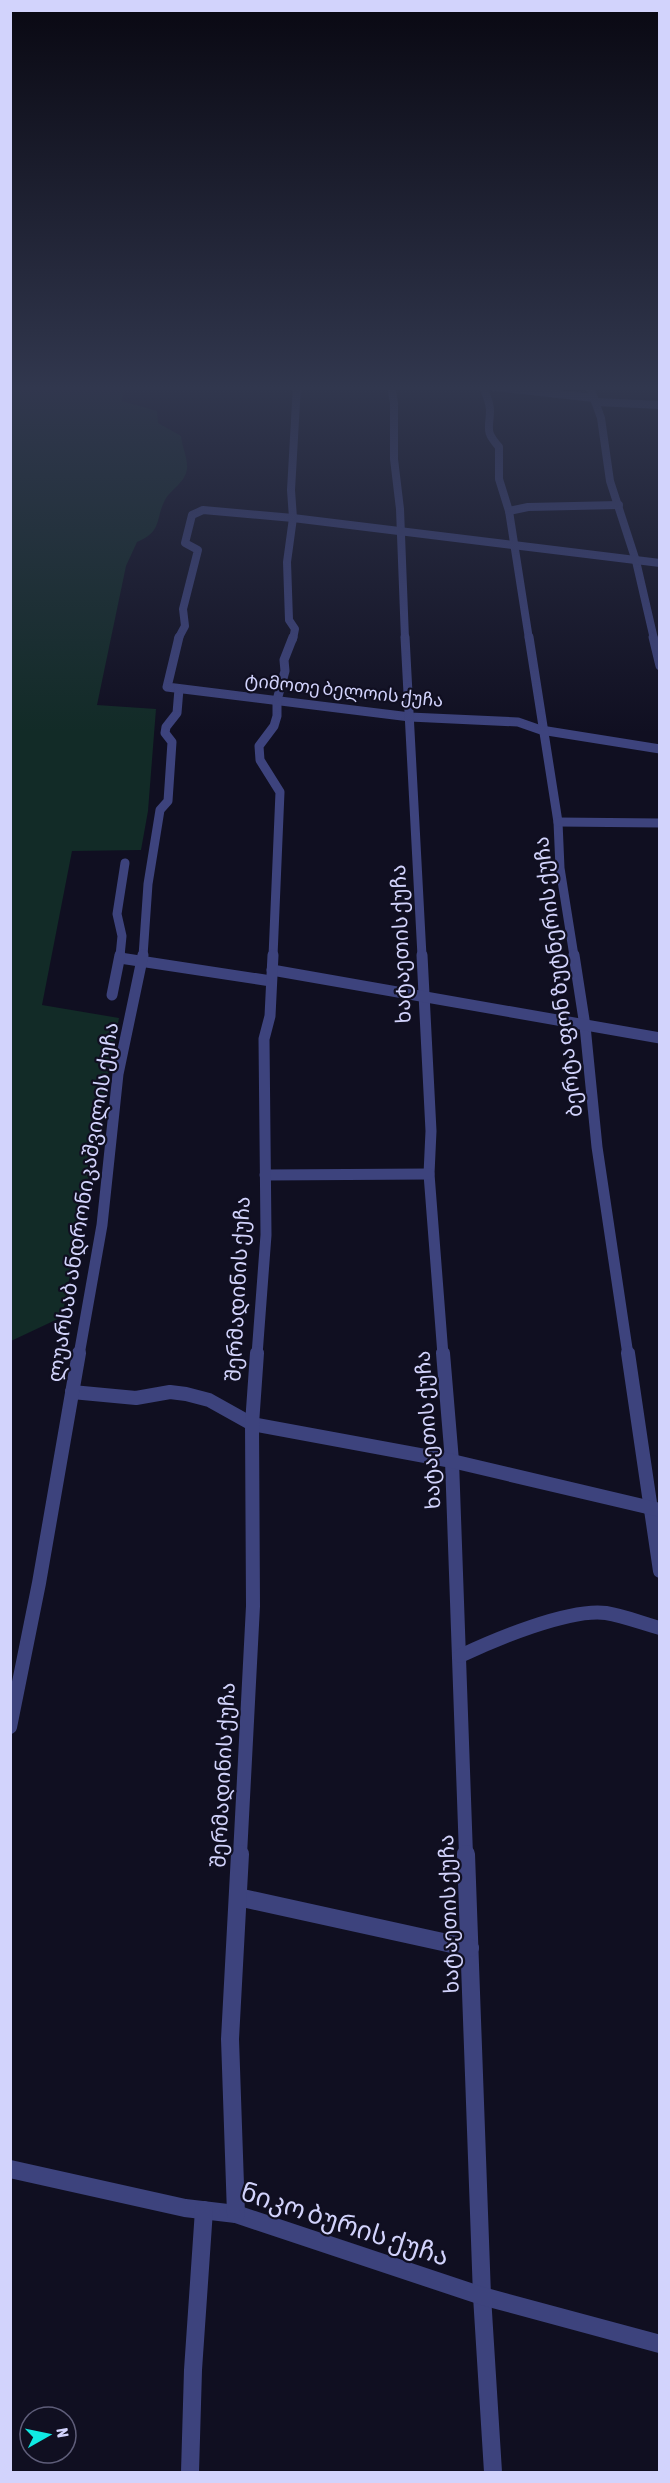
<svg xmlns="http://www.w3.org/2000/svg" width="670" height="2483" font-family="'Asap Condensed','Noto Sans Georgian',sans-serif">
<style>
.green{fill:#122b27}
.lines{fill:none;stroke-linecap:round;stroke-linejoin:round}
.street-far4{stroke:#3d437d;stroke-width:8}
.street-far3{stroke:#3d437d;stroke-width:9}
.street-far2{stroke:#3d437d;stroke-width:11}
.street-far1{stroke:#3d437d;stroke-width:14}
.street{stroke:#3d437d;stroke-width:18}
.labels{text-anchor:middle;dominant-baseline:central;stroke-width:4.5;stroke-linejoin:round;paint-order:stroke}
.far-street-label{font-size:18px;fill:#d2d3fc;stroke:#100f21}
.street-label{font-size:21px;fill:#d2d3fc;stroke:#100f21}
.near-street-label{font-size:26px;fill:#d2d3fc;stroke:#100f21}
</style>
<rect width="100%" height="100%" fill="#100f21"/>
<path class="green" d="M 10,385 L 124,385 L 122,401 L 157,411 L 158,423 L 181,436 C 182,447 188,458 187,469 C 185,483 171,489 165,500 C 155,519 163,531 137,542 L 126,566 L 97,705 L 156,709 L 148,811 L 141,850 L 72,851 L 42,1005 L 119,1018 L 62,1317 L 11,1341 Z"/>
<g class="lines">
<g class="street-far4">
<polyline points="391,385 394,403 394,459 400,509 405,639"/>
<polyline points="477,385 594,398"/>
<path d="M 482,385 C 485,392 490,402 490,410 C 490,429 484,430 499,447 L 499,479 L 509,511 L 529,639"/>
<polyline points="589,385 601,418 610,481 636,561 654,639"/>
<polyline points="589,386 605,385"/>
<polyline points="596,402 660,405"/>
<polyline points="509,511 528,507 619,505"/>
<polyline points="178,639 185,626 183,609 198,550 185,543 192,515 203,510 293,518 660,563"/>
<polyline points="293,639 295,629 289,620 287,562 293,518 291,490 297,385"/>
</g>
<g class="street-far3">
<polyline points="179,637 167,687 410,717 518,722 541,730 660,749"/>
<polyline points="405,637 422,956"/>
<polyline points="529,637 558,822 560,868 574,956"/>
<polyline points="653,637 660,666"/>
<polyline points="558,822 660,823"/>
<polyline points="120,956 122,936 117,914 125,863"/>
<polyline points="143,956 148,884 160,810 168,801 172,742 165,733 166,727 177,713 179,689"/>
<polyline points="273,956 280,792 260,760 259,746 274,726 277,716 277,700 285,671 284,660 293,637"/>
</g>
<g class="street-far2">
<polyline points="422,955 431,1131 429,1174 443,1355"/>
<polyline points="574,955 585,1026 597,1147 628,1355"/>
<polyline points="120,958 271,981"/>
<polyline points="272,970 660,1038"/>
<polyline points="112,995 120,955"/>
<polyline points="265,1175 429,1174"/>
<polyline points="79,1355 102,1225 118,1074 143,955"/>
<polyline points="257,1355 266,1235 264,1039 270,1016 273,955"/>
</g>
<g class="street-far1">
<polyline points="443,1353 452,1461 466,1855"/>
<polyline points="628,1353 660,1571"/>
<polyline points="72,1392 136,1398 170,1392 186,1394 209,1400 252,1424 452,1461 660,1510"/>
<path d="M 460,1656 C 494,1640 569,1608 606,1613 C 624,1616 642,1623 660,1628"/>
<polyline points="10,1727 39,1583 79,1353"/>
<polyline points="240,1855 253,1606 252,1424 257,1353"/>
</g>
<g class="street">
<polyline points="466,1854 482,2296 493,2472"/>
<polyline points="238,1897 470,1948"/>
<polyline points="10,2169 185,2208 236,2214 482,2296 660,2344"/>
<polyline points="236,2214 230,2039 240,1854"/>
<polyline points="190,2472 193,2370 204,2210"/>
</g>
</g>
<linearGradient id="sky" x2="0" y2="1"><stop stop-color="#090812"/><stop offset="0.53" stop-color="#31374e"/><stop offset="1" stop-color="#31374e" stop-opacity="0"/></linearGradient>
<rect width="670" height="732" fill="url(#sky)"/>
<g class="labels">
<g class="far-street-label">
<text transform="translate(344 690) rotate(6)">ტიმოთე ბელოის ქუჩა</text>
</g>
<g class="street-label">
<text transform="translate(400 944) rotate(-92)">ხატაეთის ქუჩა</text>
<text transform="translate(557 977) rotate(-97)">ბერტა ფონ ზუტნერის ქუჩა</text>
<text transform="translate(82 1202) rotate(-81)">ლუარსაბ ანდრონიკაშვილის ქუჩა</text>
<text transform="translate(237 1289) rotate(-87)">შერმადინის ქუჩა</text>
<text transform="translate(427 1430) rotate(-94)">ხატაეთის ქუჩა</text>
<text transform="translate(222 1775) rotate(-87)">შერმადინის ქუჩა</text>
<text transform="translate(448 1914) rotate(-92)">ხატაეთის ქუჩა</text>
</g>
<g class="near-street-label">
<text transform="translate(345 2224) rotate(18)">ნიკო ბურის ქუჩა</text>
</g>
</g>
<rect width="670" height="2483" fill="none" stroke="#d2d3fc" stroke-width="24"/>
<g transform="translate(48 2435) rotate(81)"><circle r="28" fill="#100f21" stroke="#5e5d79" stroke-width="1.5"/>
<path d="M0-4.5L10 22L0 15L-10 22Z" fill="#10eae3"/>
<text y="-9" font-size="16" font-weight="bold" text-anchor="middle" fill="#d2d3fc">N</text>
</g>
</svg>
